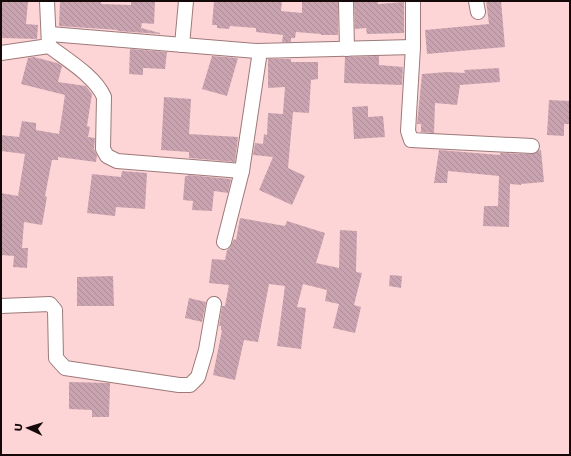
<svg xmlns="http://www.w3.org/2000/svg" width="571" height="456" font-family="'Work Sans',sans-serif">
<style>
.building{fill:url(#building-back-hatch)}
.lines{fill:none;stroke-linecap:round;stroke-linejoin:round}
.minor-casing{stroke:#9e797a;stroke-width:16}
.minor{stroke:#fff;stroke-width:14}
</style>
<defs>
<pattern id="building-back-hatch" width="6" height="6" patternUnits="userSpaceOnUse"><rect width="6" height="6" fill="#c9a4b0"/><path d="M-1 5l2 2M0 0l6 6M5-1l2 2" fill="none" stroke="#ac8c96"/></pattern>
</defs>
<rect width="100%" height="100%" fill="#fed5d6"/>
<g class="building">
<polygon points="1,1 28,1 26,24 38,25 37,39 1,38"/>
<polygon points="60,1 101,1 101,4 131,5 131,1 155,1 154,24 142,23 141,28 160,33 160,34 117,31 118,30 59,26"/>
<polygon points="214,1 282,1 281,11 302,13 302,1 338,1 338,35 321,35 321,34 296,32 295,38 291,38 291,42 282,42 283,35 256,32 256,28 230,26 229,29 217,28 217,25 212,25"/>
<polygon points="354,1 378,1 378,4 404,2 404,33 367,34 366,28 355,29"/>
<polygon points="486,1 501,1 505,47 427,54 425,30 489,24"/>
<polygon points="130,49 167,52 165,69 143,68 143,75 129,74"/>
<polygon points="212,56 238,58 227,96 202,89"/>
<polygon points="379,56 379,65 403,67 402,85 344,83 345,57"/>
<polygon points="34,57 57,63 62,66 58,82 86,86 92,94 87,126 90,127 88,137 95,138 94,149 97,155 96,162 58,157 58,160 52,160 45,196 47,197 42,225 24,222 22,248 28,248 27,268 13,267 14,256 1,255 1,193 18,196 25,154 1,151 1,135 19,137 22,121 36,123 36,130 59,134 65,95 21,84 28,58"/>
<polygon points="268,59 291,59 291,62 318,62 318,79 311,80 309,113 293,112 288,168 305,176 292,205 259,190 273,157 253,155 255,143 263,144 264,134 267,135 268,113 283,114 283,112 285,87 268,88"/>
<polygon points="499,68 500,82 460,85 457,105 435,103 434,133 421,132 421,124 417,124 422,74 447,72 465,73 464,70"/>
<polygon points="164,97 191,99 189,134 238,137 235,162 189,158 189,152 161,150"/>
<polygon points="549,100 570,101 570,124 564,124 564,136 547,135"/>
<polygon points="368,106 368,117 383,116 385,137 354,139 352,107"/>
<polygon points="439,150 500,155 500,153 532,154 541,150 544,182 521,184 521,185 510,184 509,227 483,226 484,206 498,206 499,176 448,171 447,183 434,183"/>
<polygon points="122,171 147,173 145,209 116,207 115,216 87,213 92,174 121,177"/>
<polygon points="188,175 231,179 228,193 214,191 212,211 192,210 193,201 183,200 185,176 188,176"/>
<polygon points="240,218 285,226 287,221 325,233 316,263 339,268 340,230 357,231 356,272 362,273 354,305 361,307 355,333 333,328 339,304 325,301 327,290 303,284 297,307 306,308 301,349 277,346 285,286 269,284 258,342 244,340 235,380 213,375 222,330 221,330 221,326 219,326 222,306 225,306 229,285 209,283 212,259 225,260 227,250 230,248 234,239 236,240"/>
<polygon points="390,275 402,276 401,288 389,286"/>
<polygon points="113,276 114,306 77,306 77,277"/>
<polygon points="189,298 206,302 202,322 185,318"/>
<polygon points="69,382 110,383 109,417 92,417 92,410 69,409"/>
</g>
<g class="lines">
<defs>
<g id="minor">
<polyline points="346,1 347,49"/>
<polyline points="413,1 413,47 408,131 411,140 532,146"/>
<polyline points="476,1 478,12"/>
<polyline points="50,34 257,51 413,47"/>
<polyline points="182,45 186,1"/>
<path d="M 49,46 C 67,60 95,76 104,97 L 103,149 L 107,156 L 117,161 L 242,171"/>
<polyline points="1,53 49,46 47,1"/>
<polyline points="224,242 242,171 260,51"/>
<polyline points="1,306 50,304 55,310 56,358 65,368 179,385 190,385 198,377 206,350 214,304"/>
</g>
</defs>
<use href="#minor" class="minor-casing"/>
<use href="#minor" class="minor"/>
</g>
<rect width="571" height="456" fill="none" stroke="#150809" stroke-width="4"/>
<g transform="translate(28 428) rotate(274)" stroke="#fed5d6" stroke-width="3" paint-order="stroke">
<path d="M0-3L7 15L0 10L-7 15Z" fill="#150809"/>
<text y="-6" font-size="11" font-weight="bold" text-anchor="middle" fill="#150809">U</text>
</g>
</svg>
